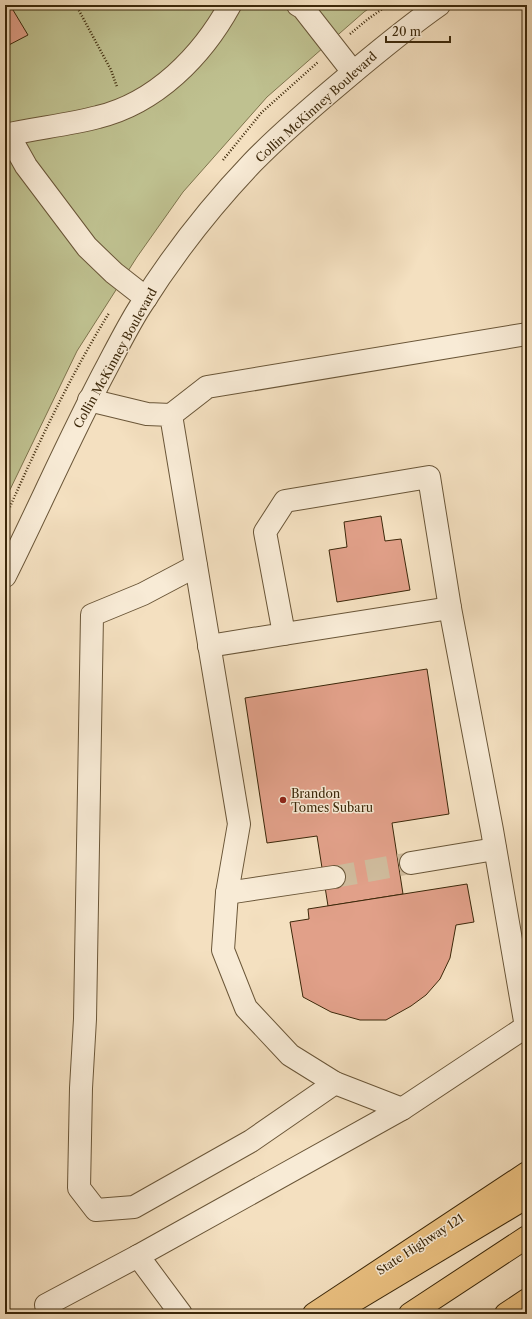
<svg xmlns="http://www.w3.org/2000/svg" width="532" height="1319" font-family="'Libre Caslon Text',serif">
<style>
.green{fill:#bfc190;stroke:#7e744d}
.building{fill:#e1a089;stroke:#3c280a}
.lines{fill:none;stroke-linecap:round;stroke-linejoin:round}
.minor-tunnel{stroke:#cfbb9c;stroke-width:22;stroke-dasharray:22 11;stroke-linecap:butt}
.minor-casing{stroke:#6a5638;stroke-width:24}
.major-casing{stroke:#3c280a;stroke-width:24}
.highway-casing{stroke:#3c280a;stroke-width:24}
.path{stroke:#3c280a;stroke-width:2.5;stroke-dasharray:1 2;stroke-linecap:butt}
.minor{stroke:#f8ebd6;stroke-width:22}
.major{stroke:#eac080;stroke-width:22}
.highway{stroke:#eac080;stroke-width:22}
.poi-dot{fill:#8f2418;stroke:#f8ebd6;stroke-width:1.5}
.labels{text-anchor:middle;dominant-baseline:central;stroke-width:3;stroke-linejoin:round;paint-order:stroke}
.street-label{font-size:12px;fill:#3c280a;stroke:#f8ebd6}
.poi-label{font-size:12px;fill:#3c280a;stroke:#f8ebd6;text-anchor:start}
</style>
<rect width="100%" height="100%" fill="#f4e0c0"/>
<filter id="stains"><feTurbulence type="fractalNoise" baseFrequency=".005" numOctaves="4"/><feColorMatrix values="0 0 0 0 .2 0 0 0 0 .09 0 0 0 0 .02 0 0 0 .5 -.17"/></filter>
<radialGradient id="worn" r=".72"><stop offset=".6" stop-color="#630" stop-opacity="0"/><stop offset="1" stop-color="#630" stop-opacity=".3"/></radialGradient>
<polygon class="green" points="5,5 374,5 364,12 267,97 183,192 137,257 77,351 5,500"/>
<g class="building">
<polygon points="5,5 10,5 28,35 5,47"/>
<polygon points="381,516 385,541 401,539 410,590 337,602 329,550 347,547 344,522"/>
<polygon points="427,669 449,814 392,823 403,894 328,906 317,836 267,843 245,698"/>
<polygon points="467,884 474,922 456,925 450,958 440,979 426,995 411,1006 386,1020 360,1020 331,1012 303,997 290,922 309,919 308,909"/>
</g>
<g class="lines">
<polyline class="minor-tunnel" points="334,877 411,863"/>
<defs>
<g id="minor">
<polyline points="298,5 303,8 353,72"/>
<polyline points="8,134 26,166 87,247 114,273 146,298"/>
<path d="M 5,135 C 36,128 68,125 98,117 C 156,103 202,56 230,5"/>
<polyline points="89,400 147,414 171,415 239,824 227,893 223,950 246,1008 290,1055 335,1083 402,1109"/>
<polyline points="171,415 207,387 527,334"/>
<polyline points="196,566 143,594 92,615 85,1019 81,1088 79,1188 96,1210 134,1207 251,1141 335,1083"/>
<path d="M 5,576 C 40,506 71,434 108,365 C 118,346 128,326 140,307 C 172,256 210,207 252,163 C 281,133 313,106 344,80 C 375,54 406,28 439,5"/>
<polyline points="284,634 450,608"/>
<polyline points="209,646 284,634 265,532 285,501 429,477 450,608 492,830 526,1027"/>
<polyline points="411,863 495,849"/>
<polyline points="227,893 334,877"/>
<polyline points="138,1256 402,1109 527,1026"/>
<polyline points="46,1305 138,1256 181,1314"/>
</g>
<polyline id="major" points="314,1314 527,1173"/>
<g id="highway">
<polyline points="332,1314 527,1197"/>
<polyline points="410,1314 527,1237"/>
<polyline points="506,1314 527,1300"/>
</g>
</defs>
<use href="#minor" class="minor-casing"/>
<use href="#major" class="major-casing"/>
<use href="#highway" class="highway-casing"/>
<g class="path">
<polyline points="76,5 111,70 117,87"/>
<polyline points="350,34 368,19 388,5"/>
<polyline points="223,160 262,112 318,62"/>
<path d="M 5,518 C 36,448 69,378 109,313"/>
</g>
<use href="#minor" class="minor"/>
<use href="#major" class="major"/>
<use href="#highway" class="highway"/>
</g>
<circle class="poi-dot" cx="283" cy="800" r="4"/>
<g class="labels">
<g class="street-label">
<text transform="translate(316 107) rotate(-42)">Collin McKinney Boulevard</text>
<text transform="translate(115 358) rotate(-61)">Collin McKinney Boulevard</text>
<text transform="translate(420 1244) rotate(-33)">State Highway 121</text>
</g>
<g class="poi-label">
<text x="291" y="793">Brandon<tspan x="291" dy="14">Tomes Subaru</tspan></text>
</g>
</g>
<rect width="532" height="1319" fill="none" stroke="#f4e0c0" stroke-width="20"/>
<rect x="6" y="6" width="520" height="1307" fill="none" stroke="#3c280a" stroke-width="2"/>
<rect x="10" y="10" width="512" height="1299" fill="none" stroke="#3c280a"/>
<path d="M386 36v6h64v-6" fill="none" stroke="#3c280a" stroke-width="2"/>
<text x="392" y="36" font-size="12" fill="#3c280a" stroke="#f8ebd6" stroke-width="3" paint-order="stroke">20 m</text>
<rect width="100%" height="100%" filter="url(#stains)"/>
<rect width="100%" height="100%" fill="url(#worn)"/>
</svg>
